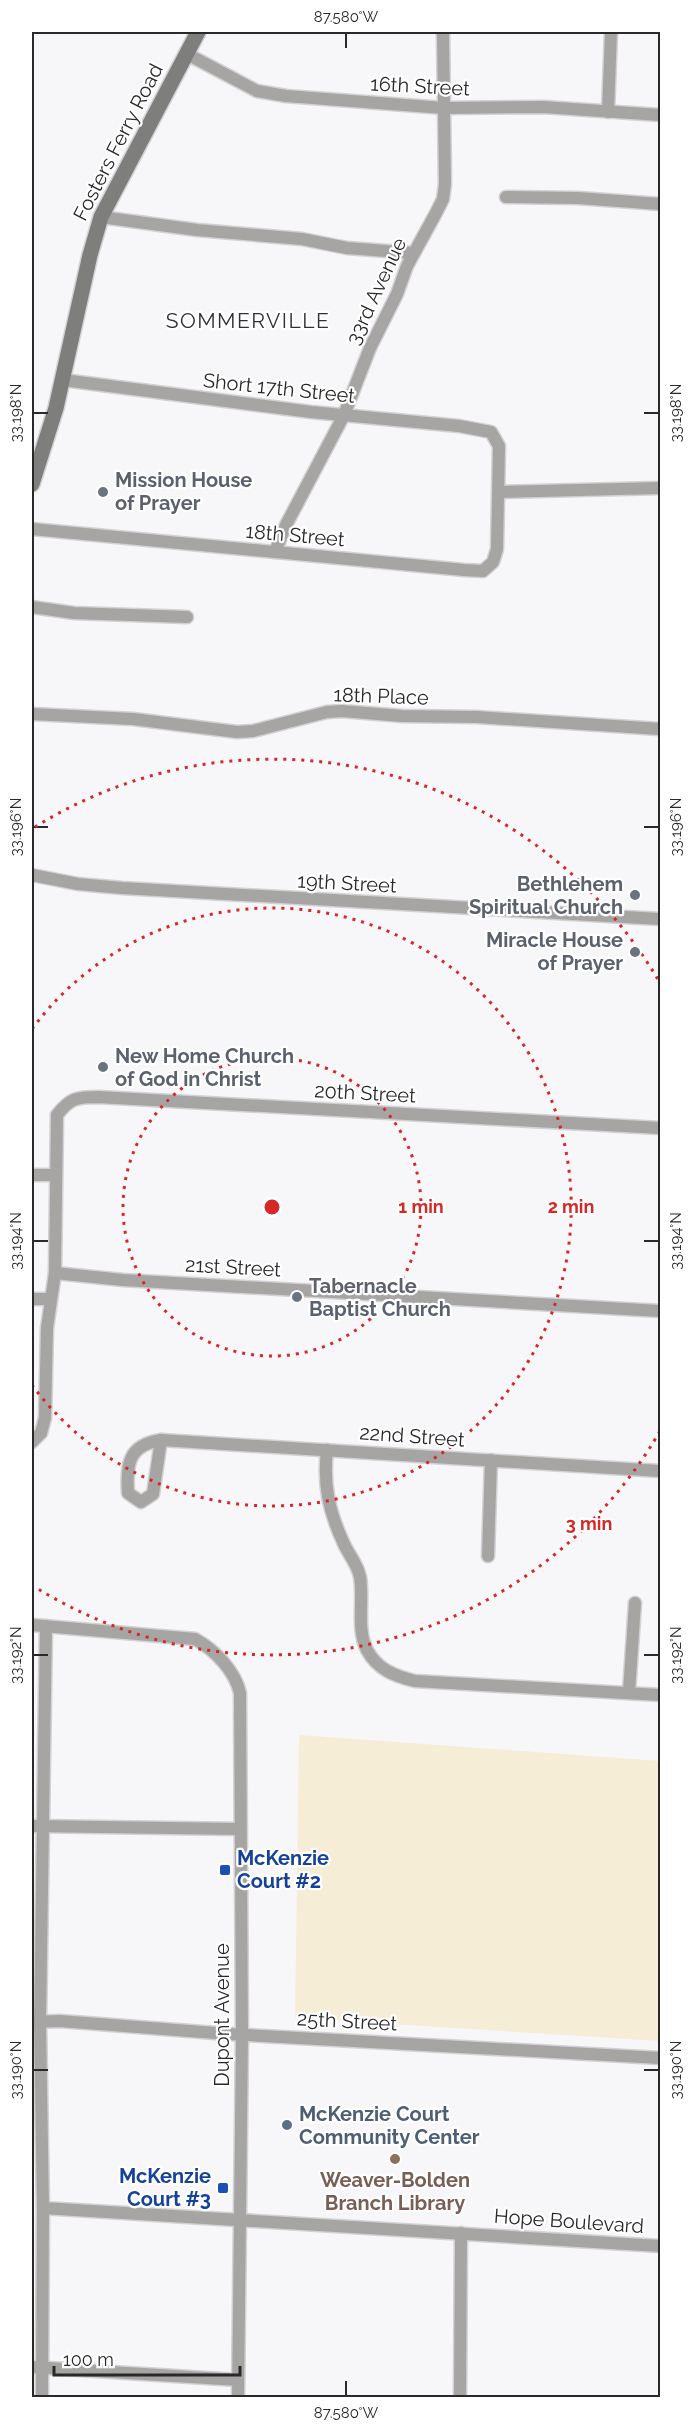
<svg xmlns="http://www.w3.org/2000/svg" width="692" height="2429" font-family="Raleway,sans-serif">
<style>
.education{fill:#f6edd7}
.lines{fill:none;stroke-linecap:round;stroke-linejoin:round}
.street-casing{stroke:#d2d2d4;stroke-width:15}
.secondary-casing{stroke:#d2d2d4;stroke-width:18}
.street{stroke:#a6a5a4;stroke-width:12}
.secondary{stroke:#7e7e7d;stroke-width:15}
.ticks{fill:none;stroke:#29292a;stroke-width:2}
.ring{fill:none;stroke:#d62828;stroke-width:3;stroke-dasharray:3 6}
.worship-dot{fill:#6b7280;stroke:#fff;stroke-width:2}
.transit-dot{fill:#1a4fb4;stroke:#fff;stroke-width:2}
.service-dot{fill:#5c6f8a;stroke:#fff;stroke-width:2}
.education-dot{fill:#8d6e63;stroke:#fff;stroke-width:2}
.labels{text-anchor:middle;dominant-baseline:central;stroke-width:4.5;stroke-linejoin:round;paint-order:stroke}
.street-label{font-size:20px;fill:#29292a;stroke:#fff}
.worship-label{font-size:20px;font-weight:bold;fill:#5b616d;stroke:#fff;text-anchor:start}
.transit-label{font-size:20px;font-weight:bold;fill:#164399;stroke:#fff;text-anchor:start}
.service-label{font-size:20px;font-weight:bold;fill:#4e5e75;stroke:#fff;text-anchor:start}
.education-label{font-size:20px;font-weight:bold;fill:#785e54;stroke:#fff}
.neighbourhood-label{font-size:21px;letter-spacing:1.5px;fill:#313133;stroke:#fff}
.centre{fill:#d62828;stroke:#fff;stroke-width:3}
.ring-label{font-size:18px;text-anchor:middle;font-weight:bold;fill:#d62828;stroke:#fff;stroke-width:4.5;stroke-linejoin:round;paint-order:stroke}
.neatline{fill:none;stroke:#29292a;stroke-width:2}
.ticks-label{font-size:15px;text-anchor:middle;fill:#29292a}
</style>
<rect width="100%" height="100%" fill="#f7f7f9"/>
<polygon class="education" points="299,1735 660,1761 660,2041 295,2018"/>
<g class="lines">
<defs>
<g id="street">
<polyline points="187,54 257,91 286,96 444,108 543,107 660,115"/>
<polyline points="608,112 611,32"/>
<polyline points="506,197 578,198 660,204"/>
<polyline points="101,217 197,230 302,239 347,248 413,253"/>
<polyline points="499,492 660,488"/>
<polyline points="32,529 464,570 483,571 493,562 497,549 499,446 491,432 459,426 311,412 63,380"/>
<polyline points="275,552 286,525 344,415 370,348 397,294 407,266 436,213 443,199 445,184 443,32"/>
<polyline points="32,607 74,613 187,617"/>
<polyline points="32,714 133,719 237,732 253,731 327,712 342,711 402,716 477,717 660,729"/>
<polyline points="32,875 78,884 122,888 660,919"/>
<polyline points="32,1175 55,1175"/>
<polyline points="55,1273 123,1280 660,1311"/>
<polyline points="32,1299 51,1299"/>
<polyline points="161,1440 660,1471"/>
<path d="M 161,1440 L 153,1494 L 141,1502 L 128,1493 C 126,1463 129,1445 161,1440 Z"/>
<path d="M 32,1442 L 41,1433 L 45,1418 L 47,1328 L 55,1273 L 57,1115 C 70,1098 77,1097 98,1097 L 660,1128"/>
<path d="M 327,1450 C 323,1485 329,1512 344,1544 C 349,1555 358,1565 360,1577 C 364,1600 356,1629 367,1650 C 377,1669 394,1676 415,1681 L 660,1695"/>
<polyline points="488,1556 491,1460"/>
<path d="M 32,1625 L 195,1639 C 215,1650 235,1671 240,1693 L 242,2035 L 238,2398"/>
<polyline points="629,1692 635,1603"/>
<polyline points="32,1826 240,1829"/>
<polyline points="32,2022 60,2021 228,2034 660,2058"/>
<polyline points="43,2208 660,2246"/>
<polyline points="32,2367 238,2380"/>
<polyline points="42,2398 43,2208 40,2022 46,1626"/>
<polyline points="460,2398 461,2233"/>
</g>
<polyline id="secondary" points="32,484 56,408 90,255 101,217 198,32"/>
</defs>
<use href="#street" class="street-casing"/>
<use href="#secondary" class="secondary-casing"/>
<use href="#street" class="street"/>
<use href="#secondary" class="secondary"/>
</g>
<path class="ticks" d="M 346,33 L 346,48M 33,413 L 48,413M 644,413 L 659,413M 33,827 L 48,827M 644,827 L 659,827M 33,1241 L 48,1241M 644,1241 L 659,1241M 33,1655 L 48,1655M 644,1655 L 659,1655M 33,2070 L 48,2070M 644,2070 L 659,2070M 346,2381 L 346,2396"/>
<g class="ring">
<circle cx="272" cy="1207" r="149"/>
<path d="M32 1029A299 299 0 1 1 32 1385"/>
<path d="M660 1431A448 448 0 0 1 35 1587M35 827A448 448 0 0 1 660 983"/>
</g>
<g class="worship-dot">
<circle cx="103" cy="492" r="6"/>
<circle cx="635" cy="895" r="6"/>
<circle cx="635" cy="952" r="6"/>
<circle cx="103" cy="1067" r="6"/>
<circle cx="297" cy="1297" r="6"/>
</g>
<g class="transit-dot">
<rect x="219" y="1864" width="12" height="12" rx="3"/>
<rect x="217" y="2182" width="12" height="12" rx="3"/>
</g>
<circle class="service-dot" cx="287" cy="2125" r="6"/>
<circle class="education-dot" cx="395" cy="2159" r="6"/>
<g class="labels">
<g class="street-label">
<text transform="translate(420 86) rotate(3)">16th Street</text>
<text transform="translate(118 142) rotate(-63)">Fosters Ferry Road</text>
<text transform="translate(376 291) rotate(-65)">33rd Avenue</text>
<text transform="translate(279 388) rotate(6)">Short 17th Street</text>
<text transform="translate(295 535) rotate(5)">18th Street</text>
<text transform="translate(381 696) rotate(2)">18th Place</text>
<text transform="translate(347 883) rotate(3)">19th Street</text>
<text transform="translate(365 1093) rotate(3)">20th Street</text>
<text transform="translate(233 1267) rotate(3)">21st Street</text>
<text transform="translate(412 1436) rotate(4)">22nd Street</text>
<text transform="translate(222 2015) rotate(-90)">Dupont Avenue</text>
<text transform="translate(347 2021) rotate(3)">25th Street</text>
<text transform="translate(569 2221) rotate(4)">Hope Boulevard</text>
</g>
<g class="worship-label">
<text x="115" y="480">Mission House<tspan x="115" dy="23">of Prayer</tspan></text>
<text x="623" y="884" text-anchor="end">Bethlehem<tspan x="623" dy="23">Spiritual Church</tspan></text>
<text x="623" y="940" text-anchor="end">Miracle House<tspan x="623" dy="23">of Prayer</tspan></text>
<text x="115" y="1056">New Home Church<tspan x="115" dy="23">of God in Christ</tspan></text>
<text x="309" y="1286">Tabernacle<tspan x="309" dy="23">Baptist Church</tspan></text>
</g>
<g class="transit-label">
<text x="237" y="1858">McKenzie<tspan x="237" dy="23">Court #2</tspan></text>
<text x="211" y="2176" text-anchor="end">McKenzie<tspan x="211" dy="23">Court #3</tspan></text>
</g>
<g class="service-label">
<text x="299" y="2114">McKenzie Court<tspan x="299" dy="23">Community Center</tspan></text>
</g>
<g class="education-label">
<text x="395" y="2180">Weaver-Bolden<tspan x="395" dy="23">Branch Library</tspan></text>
</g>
<g class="neighbourhood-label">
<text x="248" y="320">SOMMERVILLE</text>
</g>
</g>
<circle cx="272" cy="1207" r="9" class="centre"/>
<g class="ring-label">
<text x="421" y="1213">1 min</text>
<text x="571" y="1213">2 min</text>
<text x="589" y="1530">3 min</text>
</g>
<rect width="692" height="2429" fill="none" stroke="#ffffff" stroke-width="66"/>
<path d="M54 2366v9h186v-9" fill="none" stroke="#29292a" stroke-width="3"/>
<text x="63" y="2366" font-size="18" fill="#29292a" stroke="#ffffff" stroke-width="4.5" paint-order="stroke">100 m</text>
<rect x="33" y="33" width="626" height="2363" class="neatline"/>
<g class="ticks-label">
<text x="346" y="22">87.580°W</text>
<text transform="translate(16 413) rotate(-90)" y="5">33.198°N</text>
<text transform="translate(676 413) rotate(-90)" y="5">33.198°N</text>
<text transform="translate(16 827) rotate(-90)" y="5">33.196°N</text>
<text transform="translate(676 827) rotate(-90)" y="5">33.196°N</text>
<text transform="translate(16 1241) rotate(-90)" y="5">33.194°N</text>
<text transform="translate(676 1241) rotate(-90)" y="5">33.194°N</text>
<text transform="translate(16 1655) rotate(-90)" y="5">33.192°N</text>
<text transform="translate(676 1655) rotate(-90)" y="5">33.192°N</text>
<text transform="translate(16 2070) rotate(-90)" y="5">33.190°N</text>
<text transform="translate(676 2070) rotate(-90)" y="5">33.190°N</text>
<text x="346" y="2418">87.580°W</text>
</g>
</svg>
